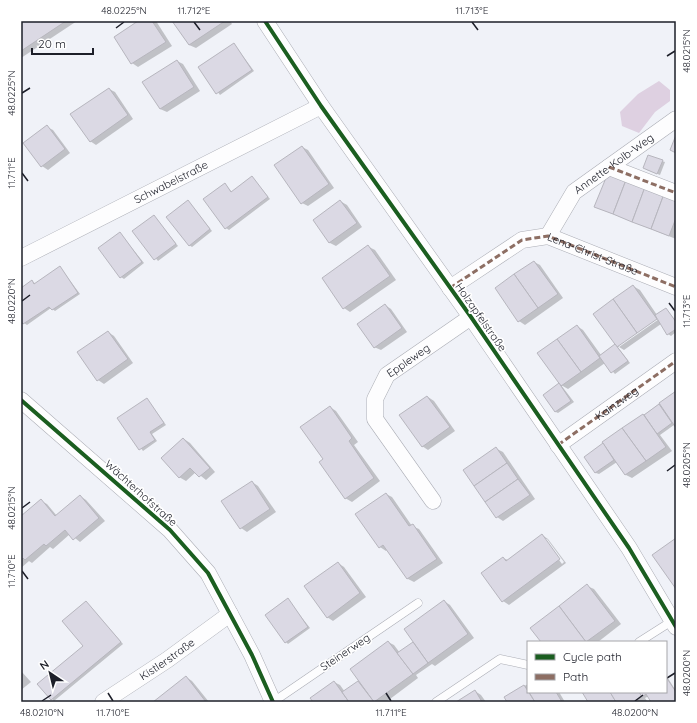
<svg xmlns="http://www.w3.org/2000/svg" width="697" height="723" font-family="Quicksand,sans-serif">
<style>
.green{fill:#ded0e1}
.shadow{fill:#0003;fill-rule:evenodd}
.building{fill:#dbd9e4;stroke:#b7b6be}
.lines{fill:none;stroke-linecap:round;stroke-linejoin:round}
.lane-casing{stroke:#abadb5;stroke-width:9}
.street-casing{stroke:#abadb5;stroke-width:17}
.lane{stroke:#fdfdfe;stroke-width:8}
.street{stroke:#fdfdfe;stroke-width:16}
.quiet{stroke:#8d6e63;stroke-width:3;stroke-dasharray:6 3;stroke-linecap:butt}
.cycleway-casing{stroke:#fff;stroke-width:6}
.cycleway{stroke:#1b5e20;stroke-width:4}
.ticks{fill:none;stroke:#1d1f29;stroke-width:1.5}
.labels{text-anchor:middle;dominant-baseline:central;stroke-width:3.5;stroke-linejoin:round;paint-order:stroke}
.street-label{font-size:11px;fill:#1d1f29;stroke:#fff}
.neatline{fill:none;stroke:#1d1f29;stroke-width:1.5}
.ticks-label{font-size:10px;text-anchor:middle;fill:#1d1f29}
</style>
<rect width="100%" height="100%" fill="#f0f2f8"/>
<polygon class="green" points="659,81 670,90 670,101 655,112 639,133 622,126 620,112 638,94"/>
<g class="shadow">
<polygon points="21,21 77,21 21,58"/>
<polygon points="140,21 156,21 172,46 138,67 132,63 115,37"/>
<polygon points="173,21 230,21 232,24 196,48 189,45"/>
<polygon points="234,44 254,71 220,95 199,67"/>
<polygon points="177,61 183,64 200,91 167,112 160,109"/>
<polygon points="109,89 115,92 133,119 96,145 90,141"/>
<polygon points="47,127 53,130 70,153 48,170 42,166"/>
<polygon points="302,147 308,150 334,188 308,206 302,203"/>
<polygon points="662,161 665,162 660,175 647,170"/>
<polygon points="252,177 270,199 229,230 226,228 225,184 232,192"/>
<polygon points="676,200 676,239 595,207"/>
<polygon points="188,201 212,231 192,247 189,245"/>
<polygon points="340,201 347,205 362,227 336,246 330,243 314,220"/>
<polygon points="154,216 178,246 158,261 134,231"/>
<polygon points="120,233 144,263 124,279 121,277"/>
<polygon points="369,247 375,250 396,280 350,312 344,308"/>
<polygon points="534,262 540,265 563,298 525,325 519,321"/>
<polygon points="60,267 80,294 55,311 51,308 27,325 24,323 21,319 21,289 32,281 36,284"/>
<polygon points="633,286 640,290 657,315 666,309 668,311 676,321 676,332 671,336 668,334 661,324 624,350 619,347 662,317 660,315 619,345 619,347 617,346 630,363 615,374 605,363 568,389 561,385 574,402 558,413 556,412 560,384 577,326 583,330 601,355 617,344"/>
<polygon points="385,305 391,309 407,332 381,350 374,347"/>
<polygon points="108,332 114,336 133,363 104,384 98,380"/>
<polygon points="676,392 676,427 674,425 660,435 672,451 632,478 626,475 617,462 599,474 596,473 585,457"/>
<polygon points="428,397 434,401 455,431 428,450 422,446"/>
<polygon points="147,399 166,425 152,434 157,441 143,451 119,419"/>
<polygon points="330,407 336,411 358,442 354,445 380,481 352,502 345,498 324,460"/>
<polygon points="184,439 190,443 215,472 206,480 196,472 186,481 179,477"/>
<polygon points="497,449 503,452 535,499 503,521 497,517"/>
<polygon points="252,482 258,486 276,512 247,532 241,528"/>
<polygon points="386,494 392,497 412,526 419,529 443,563 414,582 408,579 388,549 386,551 380,547"/>
<polygon points="80,496 86,500 105,521 80,542 70,534 53,549 50,547 32,563 29,561 21,568 21,517 41,501 47,504 57,516"/>
<path d="M 542,535 L 548,539 L 566,563 L 509,605 L 503,601 L 482,573 L 503,558 L 508,560 ZM 544,539 L 547,539 L 564,562 L 562,564 Z"/>
<polygon points="338,563 344,567 366,597 333,621 327,617"/>
<polygon points="587,586 594,589 621,624 598,642 542,642"/>
<polygon points="288,600 310,628 288,644 286,642"/>
<polygon points="444,601 450,605 474,638 435,666 432,664 416,675 418,678 386,702 314,702 334,682 340,685 345,692 360,681 388,642 394,645 400,653 413,643 417,645"/>
<polygon points="86,602 123,644 54,701 52,699 84,646"/>
<polygon points="21,671 31,682 21,690"/>
<polygon points="666,675 676,691 676,702 653,702 649,696 645,698 647,701 645,702 589,702 583,692 666,692"/>
<polygon points="186,677 192,681 209,702 155,702"/>
<polygon points="528,684 528,692 559,692 565,702 508,702 505,697"/>
<polygon points="475,691 481,695 486,702 457,702"/>
</g>
<g class="building">
<polygon points="21,21 66,21 21,51"/>
<polygon points="138,21 152,21 166,42 131,64 114,37"/>
<polygon points="172,21 225,21 189,45"/>
<polygon points="234,43 252,70 216,94 198,67"/>
<polygon points="177,60 194,87 160,109 142,82"/>
<polygon points="109,88 128,115 90,142 70,114"/>
<polygon points="47,125 65,149 41,167 23,143"/>
<polygon points="676,135 676,153 670,150"/>
<polygon points="302,146 329,184 301,204 274,165"/>
<polygon points="648,155 663,160 657,174 643,168"/>
<polygon points="608,173 626,180 613,214 594,207"/>
<polygon points="252,176 268,197 225,229 203,199 225,183 231,192"/>
<polygon points="626,180 645,187 632,222 613,214"/>
<polygon points="645,187 664,194 651,229 632,222"/>
<polygon points="664,194 676,199 676,218 669,236 651,229"/>
<polygon points="188,200 210,229 189,246 166,217"/>
<polygon points="340,200 357,223 329,243 313,220"/>
<polygon points="154,215 176,244 154,260 132,231"/>
<polygon points="120,232 142,262 120,278 98,248"/>
<polygon points="368,245 390,276 343,309 322,278"/>
<polygon points="534,261 558,294 538,308 514,274"/>
<polygon points="60,266 78,293 52,310 49,307 23,324 21,321 21,288 32,280 34,284"/>
<polygon points="514,274 538,308 518,322 495,288"/>
<polygon points="633,285 657,319 637,333 613,299"/>
<polygon points="613,299 637,333 617,347 593,314"/>
<polygon points="385,304 402,328 374,348 357,324"/>
<polygon points="666,308 676,322 676,329 667,335 655,315"/>
<polygon points="577,325 600,358 581,372 557,339"/>
<polygon points="108,331 128,359 97,381 77,352"/>
<polygon points="557,339 581,372 561,386 537,353"/>
<polygon points="615,344 628,361 611,373 599,356"/>
<polygon points="559,383 571,401 555,412 543,395"/>
<polygon points="676,391 676,428 659,403"/>
<polygon points="427,396 450,427 422,447 399,415"/>
<polygon points="147,398 164,423 150,432 155,440 139,450 117,418"/>
<polygon points="659,404 672,423 657,434 644,415"/>
<polygon points="330,406 352,438 349,441 374,478 345,499 319,462 323,459 300,427"/>
<polygon points="643,414 666,447 646,461 622,428"/>
<polygon points="622,428 646,461 625,475 602,442"/>
<polygon points="183,438 210,468 199,477 190,468 179,478 161,458"/>
<polygon points="603,443 614,460 595,473 584,457"/>
<polygon points="496,447 507,463 474,486 463,470"/>
<polygon points="507,463 518,479 485,502 474,486"/>
<polygon points="518,479 530,495 496,518 485,502"/>
<polygon points="252,481 270,509 240,529 221,501"/>
<polygon points="386,493 409,526 413,524 437,559 407,579 383,545 379,548 355,514"/>
<polygon points="80,495 99,518 73,540 65,530 46,546 44,544 25,560 23,558 21,560 21,516 41,499 55,516"/>
<polygon points="542,534 560,559 502,602 481,573 503,557 506,561"/>
<polygon points="676,538 676,589 652,555"/>
<polygon points="338,562 360,593 327,618 304,586"/>
<polygon points="587,584 615,621 586,642 559,606"/>
<polygon points="288,598 308,627 285,643 265,615"/>
<polygon points="444,600 468,634 428,663 404,629"/>
<polygon points="86,601 121,642 51,700 37,684 83,646 62,621"/>
<polygon points="559,606 586,642 541,642 530,628"/>
<polygon points="388,641 413,674 374,702 350,669"/>
<polygon points="413,642 428,663 413,674 397,653"/>
<polygon points="186,676 206,702 153,702"/>
<polygon points="666,677 676,692 676,702 651,702 646,694 642,697 639,692 666,692"/>
<polygon points="334,681 349,702 313,702 310,698"/>
<polygon points="358,681 374,702 349,702 342,692"/>
<polygon points="524,685 535,702 507,702 504,697"/>
<polygon points="475,690 482,702 456,702"/>
<polygon points="529,692 556,692 562,702 535,702"/>
<polygon points="582,692 610,692 616,702 588,702"/>
<polygon points="610,692 639,692 642,697 633,702 616,702"/>
</g>
<g class="lines">
<defs>
<g id="lane">
<polyline points="639,642 672,621"/>
<polyline points="273,702 418,603"/>
<polyline points="436,702 500,659 528,665"/>
</g>
<g id="street">
<polyline points="265,21 321,106 471,317 629,548 676,627"/>
<polyline points="609,167 676,193"/>
<path id="s1" d="M 548,236 L 574,192 L 676,119"/>
<path id="s2" d="M 21,258 L 321,106"/>
<path id="s3" d="M 450,288 L 522,240 L 548,236 L 676,287"/>
<polyline points="21,400 170,530 208,573 252,655 273,702"/>
<path id="s4" d="M 558,445 L 676,361"/>
<path id="s5" d="M 433,501 L 375,419 L 375,399 L 387,375 L 471,317"/>
<path id="s6" d="M 103,702 L 167,660 L 230,614"/>
</g>
</defs>
<use href="#lane" class="lane-casing"/>
<use href="#street" class="street-casing"/>
<use href="#lane" class="lane"/>
<use href="#street" class="street"/>
<g class="quiet">
<polyline points="609,167 676,193"/>
<polyline points="450,288 522,240 548,236 676,287"/>
<polyline points="558,445 676,361"/>
</g>
<defs>
<g id="cycleway">
<polyline points="265,21 321,106 471,317 629,548 676,627"/>
<polyline points="21,400 170,530 208,573 252,655 273,702"/>
</g>
</defs>
<use href="#cycleway" class="cycleway-casing"/>
<use href="#cycleway" class="cycleway"/>
</g>
<path class="ticks" d="M 194,22 L 200,30M 472,22 L 478,30M 116,28 L 124,22M 667,56 L 675,51M 22,93 L 30,88M 22,173 L 28,181M 22,301 L 30,295M 669,303 L 675,311M 667,471 L 675,465M 22,508 L 30,502M 22,571 L 28,579M 667,678 L 675,673M 108,693 L 113,701M 386,693 L 391,701M 42,701 L 51,695M 635,701 L 643,695"/>
<g class="labels">
<g class="street-label">
<text stroke="none"><textPath href="#s1" startOffset="100">Annette-Kolb-Weg</textPath></text>
<text stroke="none"><textPath href="#s2" startOffset="168">Schwabelstraße</textPath></text>
<text stroke="none"><textPath href="#s3" startOffset="161">Lena-Christ-Straße</textPath></text>
<text transform="translate(481 317) rotate(55)">Holzapfelstraße</text>
<text stroke="none"><textPath href="#s5" startOffset="173">Eppleweg</textPath></text>
<text stroke="none"><textPath href="#s4" startOffset="72">Kainzweg</textPath></text>
<text transform="translate(141 493) rotate(42)">Wächterhofstraße</text>
<text transform="translate(345 652) rotate(-34)">Steinerweg</text>
<text stroke="none"><textPath href="#s6" startOffset="77">Kistlerstraße</textPath></text>
</g>
</g>
<rect width="697" height="723" fill="none" stroke="#ffffff" stroke-width="44"/>
<rect x="527" y="641" width="140" height="52" fill="#ffffff" stroke="#a5a5a9"/>
<rect x="535" y="654" width="20" height="6" fill="#1b5e20" stroke="#a5a5a9"/>
<text x="563" y="661" font-size="12" fill="#1d1f29">Cycle path</text>
<rect x="535" y="674" width="20" height="6" fill="#8d6e63" stroke="#a5a5a9"/>
<text x="563" y="681" font-size="12" fill="#1d1f29">Path</text>
<g transform="translate(50 673) rotate(325)" stroke="#ffffff" stroke-width="3" paint-order="stroke">
<path d="M0-3L7 15L0 10L-7 15Z" fill="#1d1f29"/>
<text y="-6" font-size="11" font-weight="bold" text-anchor="middle" fill="#1d1f29">N</text>
</g>
<path d="M32 48v6h61v-6" fill="none" stroke="#1d1f29" stroke-width="2"/>
<text x="38" y="48" font-size="12" fill="#1d1f29" stroke="#ffffff" stroke-width="3" paint-order="stroke">20 m</text>
<rect x="22" y="22" width="653" height="679" class="neatline"/>
<g class="ticks-label">
<text x="124" y="14">48.0225°N</text>
<text x="194" y="14">11.712°E</text>
<text x="472" y="14">11.713°E</text>
<text transform="translate(686 51) rotate(-90)" y="4">48.0215°N</text>
<text transform="translate(11 93) rotate(-90)" y="4">48.0225°N</text>
<text transform="translate(11 173) rotate(-90)" y="4">11.711°E</text>
<text transform="translate(11 301) rotate(-90)" y="4">48.0220°N</text>
<text transform="translate(686 311) rotate(-90)" y="4">11.713°E</text>
<text transform="translate(686 465) rotate(-90)" y="4">48.0205°N</text>
<text transform="translate(11 508) rotate(-90)" y="4">48.0215°N</text>
<text transform="translate(11 571) rotate(-90)" y="4">11.710°E</text>
<text transform="translate(686 673) rotate(-90)" y="4">48.0200°N</text>
<text x="42" y="716">48.0210°N</text>
<text x="113" y="716">11.710°E</text>
<text x="391" y="716">11.711°E</text>
<text x="635" y="716">48.0200°N</text>
</g>
</svg>
